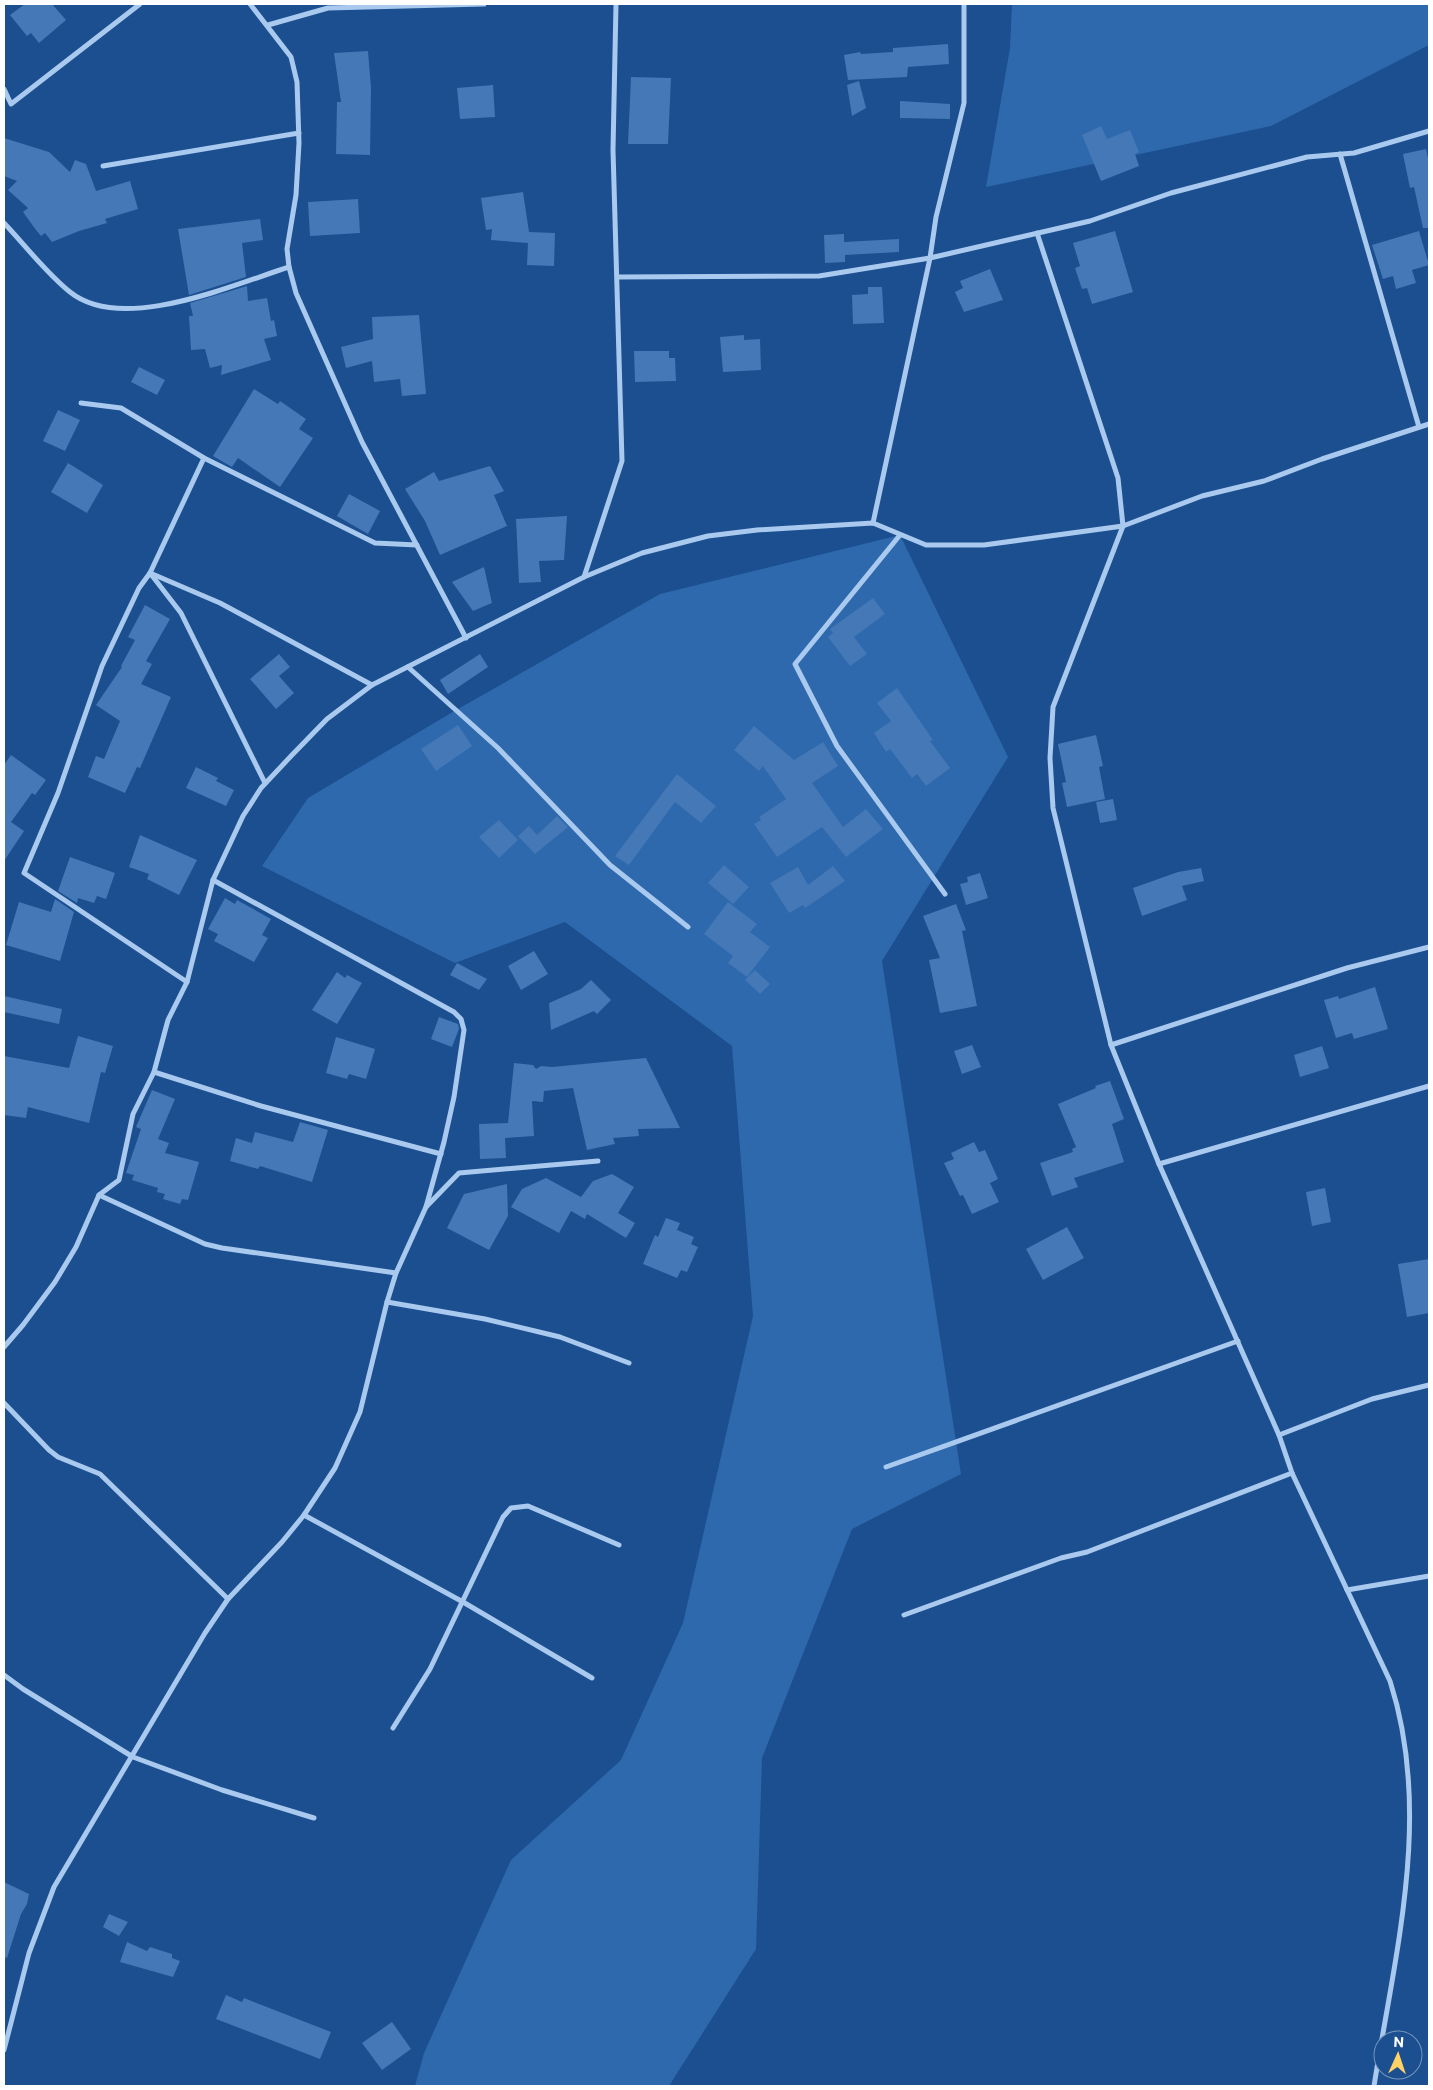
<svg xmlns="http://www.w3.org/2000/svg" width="1433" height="2090" font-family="Commissioner,sans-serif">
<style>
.green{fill:#2e69ad}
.building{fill:#4478b7}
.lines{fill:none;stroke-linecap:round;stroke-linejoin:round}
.street{stroke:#a9c9ee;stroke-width:5}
</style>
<rect width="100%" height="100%" fill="#1b4f8f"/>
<g class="green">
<polygon points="1012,4 1429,4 1429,45 1271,126 986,187 1010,48"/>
<polygon points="900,535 1008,757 882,961 961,1474 852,1529 762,1758 756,1949 669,2086 415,2086 424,2053 511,1860 621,1760 683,1623 753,1316 732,1046 565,922 455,963 262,866 308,798 451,713 660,594"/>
</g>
<g class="building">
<polygon points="25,4 52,4 66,20 39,43 31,33 27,36 10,15"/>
<polygon points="948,44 949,64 908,67 907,77 848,80 844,55 860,52 861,54 893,52 893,48"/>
<polygon points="368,51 371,88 370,155 336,154 337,102 341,102 334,53"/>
<polygon points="631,77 671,78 668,144 628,144"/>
<polygon points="859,81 866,108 852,116 847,85"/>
<polygon points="493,85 495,117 460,119 457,88"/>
<polygon points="900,101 950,104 950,119 900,118"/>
<polygon points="1101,126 1107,139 1130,130 1139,152 1135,154 1139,166 1101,181 1082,135"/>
<polygon points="4,138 49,152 70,172 75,160 86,164 96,191 130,181 138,209 105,219 107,223 79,231 52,242 45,233 41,236 36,230 23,212 28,208 8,190 17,181 4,176"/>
<polygon points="1426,149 1429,163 1429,228 1423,228 1414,187 1410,188 1403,154"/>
<polygon points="523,192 529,232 555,233 554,266 527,265 528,243 491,240 492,229 486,230 481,198"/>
<polygon points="358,199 360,233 310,236 308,202"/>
<polygon points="260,219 263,240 242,243 246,277 189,295 178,229"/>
<polygon points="1115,231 1133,292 1092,304 1087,288 1082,289 1075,268 1080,266 1073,243"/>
<polygon points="1419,231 1429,265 1412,270 1416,283 1396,289 1393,276 1383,279 1372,245"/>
<polygon points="844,234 844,242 899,239 899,252 845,255 845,262 825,263 824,235"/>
<polygon points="990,269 1003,300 964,312 955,292 963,288 960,281"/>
<polygon points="247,286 248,301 267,298 271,321 274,320 277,336 264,339 271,360 221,375 222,365 210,368 205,349 191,350 189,316 193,316 190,303"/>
<polygon points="868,287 882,287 884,323 853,324 852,295 868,294"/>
<polygon points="419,315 426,394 402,396 400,379 374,382 372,361 346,368 341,347 373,339 372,317"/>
<polygon points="744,335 744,340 760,339 761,370 723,372 720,337"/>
<polygon points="634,351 669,351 669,358 675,358 676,381 635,382"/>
<polygon points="139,367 165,380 157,395 131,382"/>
<polygon points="254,389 278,404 280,401 306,419 299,429 313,438 280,487 238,458 232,467 213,456"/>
<polygon points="58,410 80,420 65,451 43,441"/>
<polygon points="68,463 103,485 87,513 51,492"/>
<polygon points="490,466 504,491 494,495 507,526 440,555 425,521 405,489 434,472 439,481"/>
<polygon points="349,494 380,511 368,534 337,516"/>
<polygon points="567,516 564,560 539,561 541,582 519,583 516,519"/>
<polygon points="484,567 492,603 473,611 452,582"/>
<polygon points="873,598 885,614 854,637 867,654 850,666 828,637 833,633 830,629"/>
<polygon points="145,605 170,619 146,661 152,664 141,684 171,697 140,768 137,767 125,793 88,777 96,756 104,759 120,721 96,705 122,667 121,666 135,640 128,637"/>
<polygon points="279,654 290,667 279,676 294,693 276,709 250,679"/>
<polygon points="480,654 488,667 448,694 440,680"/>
<polygon points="897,688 933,740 930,741 950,768 926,786 917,774 912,778 890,749 886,752 874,733 891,721 877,703"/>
<polygon points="458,725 472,746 436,771 421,749"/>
<polygon points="754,726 794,760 823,742 838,766 812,783 843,827 866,809 883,829 846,857 822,827 777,857 754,824 761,820 759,817 786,799 763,766 759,771 734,750"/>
<polygon points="1096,735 1103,766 1099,767 1105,799 1067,807 1062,783 1066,782 1058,744"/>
<polygon points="11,755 46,780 35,795 32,793 11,822 24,831 4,861 4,765"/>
<polygon points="196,767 218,778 216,781 234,790 226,806 186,788"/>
<polygon points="677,774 716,806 701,823 675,802 629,865 615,856"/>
<polygon points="1113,799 1117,820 1100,823 1096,802"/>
<polygon points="557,816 568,827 535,854 518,836 529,826 537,835"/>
<polygon points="499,820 518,840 499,858 479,837"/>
<polygon points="140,835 197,860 179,895 147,879 149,874 129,867"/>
<polygon points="70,857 115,873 106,899 97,896 94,903 78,898 77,903 58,891"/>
<polygon points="724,865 749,887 733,904 708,883"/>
<polygon points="833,866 845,881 805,908 803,905 789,913 770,883 798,867 808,885"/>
<polygon points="1201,868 1204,881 1182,886 1187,900 1142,916 1133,888 1178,872"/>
<polygon points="980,873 988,898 966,905 960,884 968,882 967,877"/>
<polygon points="225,898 235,904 237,900 271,919 262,935 268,938 254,962 214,941 218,934 208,929"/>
<polygon points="55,899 74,912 60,961 6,945 19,902 51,912"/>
<polygon points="728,902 757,924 750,932 770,947 747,977 728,963 733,956 704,934"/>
<polygon points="956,904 966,930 962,931 977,1006 940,1013 929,960 940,958 923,916"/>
<polygon points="534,951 548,974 521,990 508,966"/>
<polygon points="457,963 487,979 479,990 450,975"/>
<polygon points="755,970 770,984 760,994 745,980"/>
<polygon points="337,972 345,978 347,975 362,983 337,1024 312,1010"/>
<polygon points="591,980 611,1000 597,1014 594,1011 551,1030 549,1003 581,989"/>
<polygon points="1375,987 1388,1029 1354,1039 1352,1033 1336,1038 1324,1000 1338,996 1339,999"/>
<polygon points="4,996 62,1009 59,1024 4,1012"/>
<polygon points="439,1017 458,1024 459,1029 452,1047 431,1039"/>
<polygon points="78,1036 113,1046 105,1073 101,1072 89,1123 28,1107 26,1118 4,1115 4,1056 69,1068"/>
<polygon points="336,1037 375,1049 366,1079 349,1074 347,1079 326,1073"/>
<polygon points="972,1045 981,1067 962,1074 954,1051"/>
<polygon points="1322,1046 1329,1068 1300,1077 1294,1055"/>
<polygon points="646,1058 680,1128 638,1129 639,1136 613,1138 615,1144 587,1150 573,1088 544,1091 543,1102 532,1101 534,1136 505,1138 506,1158 480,1159 479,1124 508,1123 514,1063 533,1065 536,1069 541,1066 552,1067"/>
<polygon points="1110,1081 1124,1119 1112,1124 1124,1162 1074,1178 1078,1187 1052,1196 1040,1163 1073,1152 1072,1149 1076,1147 1058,1104 1096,1088 1095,1086"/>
<polygon points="152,1090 175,1099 158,1139 169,1143 165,1153 199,1162 188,1200 182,1199 180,1204 163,1199 165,1194 157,1192 158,1188 132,1180 134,1175 126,1173 141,1129 136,1127"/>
<polygon points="300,1122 328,1130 312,1182 260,1166 258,1169 230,1161 236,1138 252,1143 255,1132 293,1142"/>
<polygon points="974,1142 979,1152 985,1150 998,1179 990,1183 999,1202 972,1214 963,1195 960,1196 944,1163 954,1159 951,1153"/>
<polygon points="612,1174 634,1187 618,1213 635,1223 626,1238 587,1214 585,1219 571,1211 559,1233 511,1207 522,1189 546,1178 581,1197 593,1181"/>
<polygon points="507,1184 508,1216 489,1250 447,1228 464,1194"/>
<polygon points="1325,1188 1331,1222 1312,1226 1306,1192"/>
<polygon points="666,1218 680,1223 677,1230 694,1237 691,1244 698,1247 687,1272 681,1270 677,1278 643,1264 655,1235 658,1237"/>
<polygon points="1067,1227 1084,1258 1043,1280 1026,1249"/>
<polygon points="1429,1259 1429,1313 1407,1317 1398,1264"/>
<polygon points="4,1882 29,1894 27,1904 21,1914 7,1958 4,1957"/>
<polygon points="109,1914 128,1922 119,1936 103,1927"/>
<polygon points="127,1942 147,1951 150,1947 172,1954 172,1958 180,1961 173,1977 120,1962"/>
<polygon points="226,1995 242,2002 244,1998 331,2032 320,2059 216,2019"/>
<polygon points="392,2022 411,2049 382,2070 362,2043"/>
</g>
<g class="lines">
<g class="street">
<polyline points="250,4 291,57 297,82 299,143 296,195 287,249 289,267 296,293 362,442 466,638"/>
<polyline points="268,25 328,8 484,4"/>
<polyline points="4,89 11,104 140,4"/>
<polyline points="1340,154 1419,427"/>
<polyline points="103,166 299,133"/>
<path d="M 4,223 C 25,245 46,273 70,292 C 122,334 232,285 289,267"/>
<path d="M 1037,233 L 1118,478 L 1123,526 L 1053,707 L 1050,758 L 1053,808 L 1111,1045 L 1159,1164 L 1279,1435 L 1292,1473 L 1390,1681 C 1433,1814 1395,1953 1374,2086"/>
<polyline points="618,277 819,276 930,258 1090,221 1171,193 1307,157 1354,153 1429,131"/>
<polyline points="81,403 121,408 204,458 375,543 417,545"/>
<polyline points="873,523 930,258 936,217 964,103 964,4"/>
<polyline points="900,535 795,664 837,746 945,894"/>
<polyline points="150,573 220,603 372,685"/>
<polyline points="150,573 181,613 265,783"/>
<polyline points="584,577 622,461 613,150 616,4"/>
<polyline points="408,667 498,748 610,865 688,927"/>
<polyline points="187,982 24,873 58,793 102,666 139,588 150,573 204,458"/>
<polyline points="1111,1045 1347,968 1429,947"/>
<polyline points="154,1072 261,1106 441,1154"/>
<polyline points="1159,1164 1429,1086"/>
<polyline points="99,1195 205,1244 222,1248 396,1273"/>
<polyline points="426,1207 459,1173 598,1161"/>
<polyline points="387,1302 485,1319 560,1337 629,1363"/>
<polyline points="4,1347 23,1325 55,1282 76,1247 99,1195 119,1180 133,1114 154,1072 168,1020 187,982 213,880 243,816 261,788 292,755 327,719 372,685 584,577 642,553 708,536 757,530 873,523 926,545 984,545 1123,526 1202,496 1264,481 1322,459 1429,424"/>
<polyline points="4,1403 49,1450 58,1457 100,1474 228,1599"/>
<polyline points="1279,1435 1372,1399 1429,1385"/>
<polyline points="886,1467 1238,1341"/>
<polyline points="304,1515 463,1602 592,1678"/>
<polyline points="1347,1590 1429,1576"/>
<polyline points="904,1615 1061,1558 1087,1552 1292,1473"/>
<polyline points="4,1675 23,1689 133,1757 222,1790 314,1818"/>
<polyline points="393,1728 430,1669 503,1517 511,1508 528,1506 619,1545"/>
<polyline points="4,2050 29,1953 54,1887 205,1633 228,1599 282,1542 304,1515 335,1468 360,1412 387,1302 396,1273 426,1207 444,1142 454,1097 464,1030 461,1019 454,1012 213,880"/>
</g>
</g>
<rect width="1433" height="2090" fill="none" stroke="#ffffff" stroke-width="10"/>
<g transform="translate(1398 2055) rotate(3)"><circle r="24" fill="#1b4f8f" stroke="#7695bc"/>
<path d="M0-4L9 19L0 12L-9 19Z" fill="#ffd166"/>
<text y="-8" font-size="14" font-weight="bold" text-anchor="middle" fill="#ffffff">N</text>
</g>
</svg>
